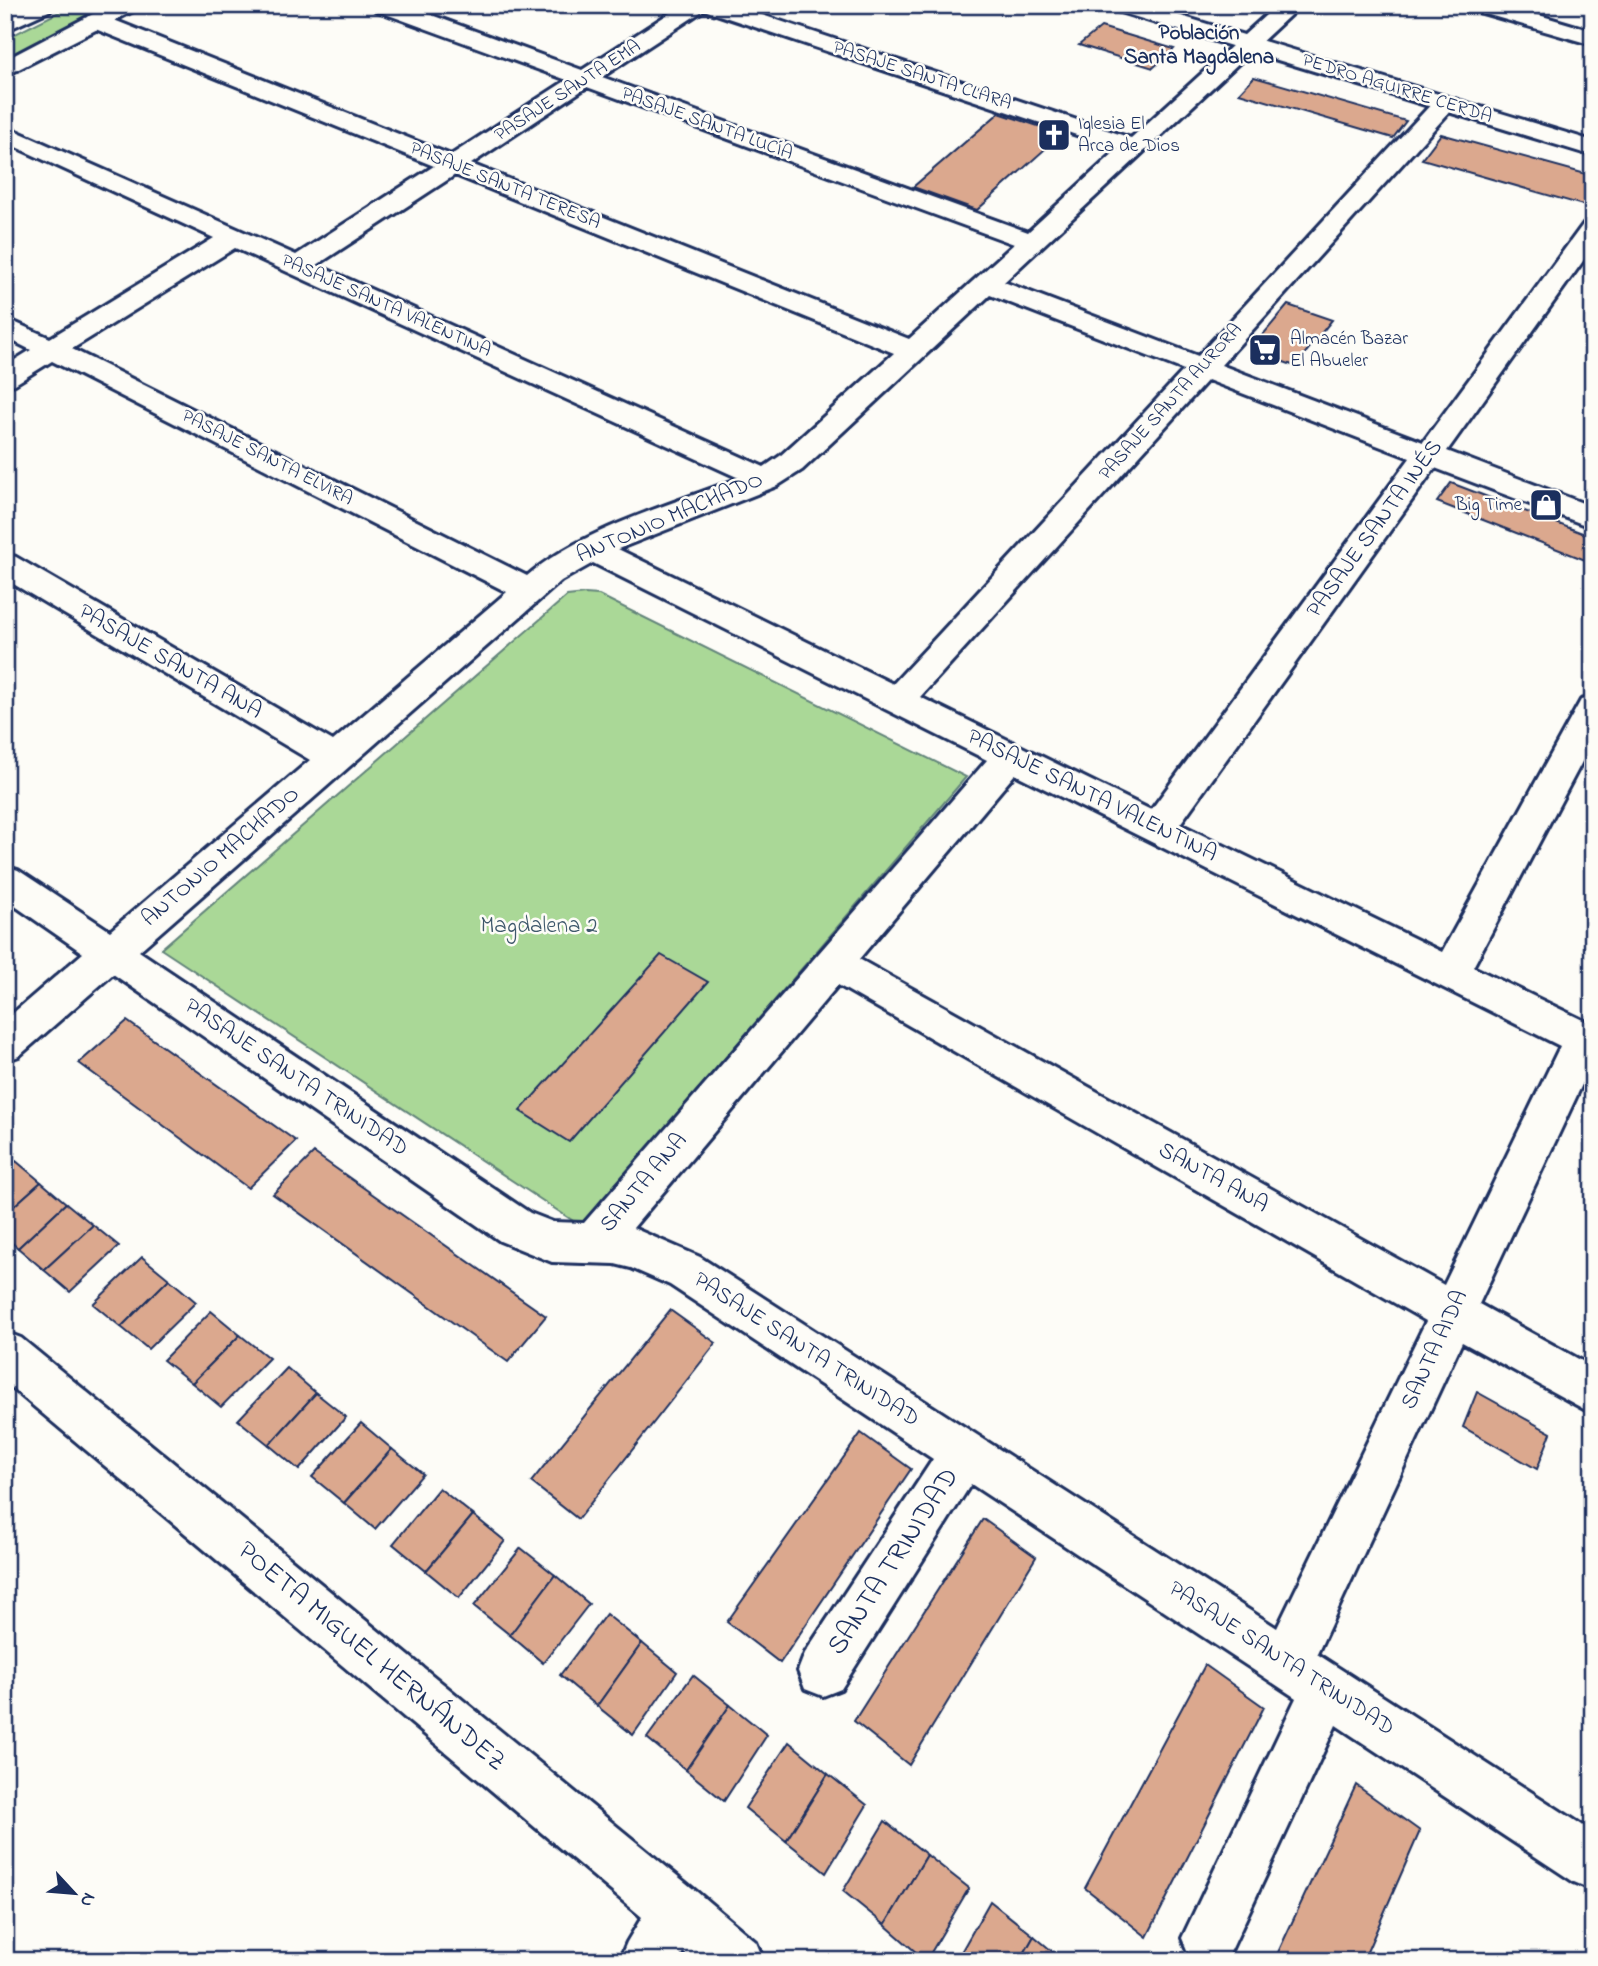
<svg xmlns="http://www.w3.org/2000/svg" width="1598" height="1966" font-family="'Indie Flower',sans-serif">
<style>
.green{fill:#aad897;stroke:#62847a;stroke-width:2}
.building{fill:#dba88e;stroke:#1b2f5e;stroke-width:2}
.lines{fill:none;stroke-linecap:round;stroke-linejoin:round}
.street-casing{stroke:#1b2f5e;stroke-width:6}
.secondary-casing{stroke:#1b2f5e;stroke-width:6}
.street{fill:#fdfcf7;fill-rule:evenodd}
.secondary{fill:#fdfcf7;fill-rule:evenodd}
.labels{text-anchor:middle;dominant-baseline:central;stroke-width:5;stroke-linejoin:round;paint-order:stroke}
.far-street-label{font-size:19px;fill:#1b2f5e;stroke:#fdfcf7}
.far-poi-label{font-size:19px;fill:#1b2f5e;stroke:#fdfcf7;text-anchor:start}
.far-neighbourhood-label{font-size:21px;font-weight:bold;fill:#1b2f5e;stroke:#fdfcf7}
.street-label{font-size:23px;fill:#1b2f5e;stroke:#fdfcf7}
.park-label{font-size:23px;fill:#3f596c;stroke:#fdfcf7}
.near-street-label{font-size:28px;fill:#1b2f5e;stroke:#fdfcf7}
</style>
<rect width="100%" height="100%" fill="#fdfcf7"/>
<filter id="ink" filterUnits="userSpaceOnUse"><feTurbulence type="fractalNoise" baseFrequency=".0143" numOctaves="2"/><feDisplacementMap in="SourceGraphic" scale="14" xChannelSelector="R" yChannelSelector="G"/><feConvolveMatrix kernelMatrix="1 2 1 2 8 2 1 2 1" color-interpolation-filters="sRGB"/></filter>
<g filter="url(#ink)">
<g class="green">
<polygon points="73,5 112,5 5,59 5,39"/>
<polygon points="585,594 599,595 966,777 581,1226 161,949 567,596"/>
</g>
<g class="building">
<polygon points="1101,27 1174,49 1153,68 1079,45"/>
<polygon points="1254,77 1406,121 1393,138 1239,93"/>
<polygon points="999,113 1062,134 977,210 913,187"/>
<polygon points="1441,134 1593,176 1593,208 1422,159"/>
<polygon points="1288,305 1332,320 1295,366 1250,350"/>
<polygon points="1451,483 1593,537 1593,563 1437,502"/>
<polygon points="661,955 708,982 569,1142 520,1111"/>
<polygon points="127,1021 296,1141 248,1188 79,1063"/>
<polygon points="314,1153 546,1316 508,1362 273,1194"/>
<polygon points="16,1161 41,1182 5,1214 5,1171"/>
<polygon points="41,1182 66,1203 18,1248 5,1237 5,1214"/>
<polygon points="66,1203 93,1225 44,1270 18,1248"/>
<polygon points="93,1225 119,1246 70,1292 44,1270"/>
<polygon points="142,1257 169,1279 121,1327 93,1304"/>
<polygon points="169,1279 196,1302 148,1349 121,1327"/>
<polygon points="670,1310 716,1343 578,1519 531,1482"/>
<polygon points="211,1311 240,1335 192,1383 163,1360"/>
<polygon points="240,1335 269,1358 221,1407 192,1383"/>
<polygon points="287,1368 316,1393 269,1445 238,1420"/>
<polygon points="1477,1392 1551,1433 1537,1469 1463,1427"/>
<polygon points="316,1393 346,1417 299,1470 269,1445"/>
<polygon points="361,1423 392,1449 344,1503 312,1477"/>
<polygon points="861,1433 911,1469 780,1663 727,1622"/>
<polygon points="392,1449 423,1474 375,1529 344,1503"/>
<polygon points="439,1488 473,1515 426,1571 393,1544"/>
<polygon points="473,1515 505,1541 459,1598 426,1571"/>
<polygon points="983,1519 1036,1557 909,1765 854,1721"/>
<polygon points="521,1548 555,1575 510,1635 474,1606"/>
<polygon points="555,1575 589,1604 543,1663 510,1635"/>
<polygon points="606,1614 642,1643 597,1706 560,1675"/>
<polygon points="642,1643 677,1672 633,1735 597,1706"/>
<polygon points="1205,1665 1264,1707 1147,1937 1085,1888"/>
<polygon points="693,1675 730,1705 686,1770 647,1738"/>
<polygon points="730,1705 767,1735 724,1801 686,1770"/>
<polygon points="789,1742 828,1774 786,1841 745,1808"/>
<polygon points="828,1774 867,1805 826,1873 786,1841"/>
<polygon points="1356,1785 1420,1831 1363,1961 1274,1961"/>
<polygon points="885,1821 927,1855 885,1925 843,1891"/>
<polygon points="927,1855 969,1888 926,1961 885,1925"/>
<polygon points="990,1901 1034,1936 1020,1961 956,1961"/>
<polygon points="1034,1936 1064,1961 1020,1961"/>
</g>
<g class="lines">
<defs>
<g id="street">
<path d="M 372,5 L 404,5 L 582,70 L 682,5 L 732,5 L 1131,138 L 1277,5 L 1301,5 L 1004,282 L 1198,356 L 1436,99 L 1452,99 L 1456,104 L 1452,109 L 1221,365 L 1423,442 L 1584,223 L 1593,220 L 1593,247 L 1447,451 L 1593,507 L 1593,528 L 1435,468 L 1180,824 L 1442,952 L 1581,700 L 1593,697 L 1593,741 L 1473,967 L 1593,1025 L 1593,1061 L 1479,1304 L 1593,1367 L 1593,1414 L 1462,1342 L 1317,1654 L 1593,1832 L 1593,1890 L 1574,1882 L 1336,1725 L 1228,1957 C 1216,1962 1202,1962 1190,1957 L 1182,1938 L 1296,1698 L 971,1484 L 841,1689 L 823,1696 L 805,1689 L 798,1671 L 805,1653 L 933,1459 L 670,1285 L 631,1268 L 615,1264 L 552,1262 L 500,1241 L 113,974 L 19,1056 L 5,1061 L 5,1020 L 83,953 L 5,899 L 5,866 L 18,870 L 110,931 L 310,760 L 5,579 L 5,554 L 16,557 L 333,741 L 507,592 L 52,361 L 15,384 L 5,387 L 5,366 L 31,350 L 5,337 L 5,318 L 50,338 L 214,238 L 5,142 L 5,126 L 296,255 L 434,166 L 88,26 L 85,21 L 88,16 L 104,16 L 451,155 L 567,80 L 375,10 ZM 704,10 L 1118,149 L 1028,232 L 602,77 ZM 587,87 L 1014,244 L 909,339 L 471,164 ZM 455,175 L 894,353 L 780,456 L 764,467 L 317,265 ZM 235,248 L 739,478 C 673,504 580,530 527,576 L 72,349 ZM 990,295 L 1184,370 L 893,684 L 618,549 L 777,486 L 802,470 ZM 1208,380 L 1410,458 L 1151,810 L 920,697 ZM 593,563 L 987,760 L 584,1223 L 553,1222 L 530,1213 L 139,951 L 561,581 ZM 1015,774 L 1560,1046 L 1444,1285 L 859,959 ZM 838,985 L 1426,1321 L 1277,1628 L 700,1257 L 633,1228 Z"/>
<polygon points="1469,5 1505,5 1593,31 1593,45 1472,10"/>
<polygon points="5,1332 21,1338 697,1892 756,1942 764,1961 694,1961 683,1952 678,1961 619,1961 627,1942 642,1917 5,1382"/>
</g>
<g id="secondary">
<polygon points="25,5 54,5 51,10 5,31 5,15"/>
<polygon points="110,5 138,5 135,10 5,76 5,60"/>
<polygon points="1110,5 1145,5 1593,141 1593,156 1113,10"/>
</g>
</defs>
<use href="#street" class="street-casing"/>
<use href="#secondary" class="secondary-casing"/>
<use href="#street" class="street"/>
<use href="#secondary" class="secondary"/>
</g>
</g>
<defs>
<symbol id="church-square" viewBox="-11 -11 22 22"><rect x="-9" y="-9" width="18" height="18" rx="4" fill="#1b2f5e" stroke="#fdfcf7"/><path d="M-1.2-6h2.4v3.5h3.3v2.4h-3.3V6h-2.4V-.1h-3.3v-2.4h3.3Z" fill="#fff"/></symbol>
<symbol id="supermarket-square" viewBox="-11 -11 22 22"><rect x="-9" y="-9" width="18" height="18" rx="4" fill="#1b2f5e" stroke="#fdfcf7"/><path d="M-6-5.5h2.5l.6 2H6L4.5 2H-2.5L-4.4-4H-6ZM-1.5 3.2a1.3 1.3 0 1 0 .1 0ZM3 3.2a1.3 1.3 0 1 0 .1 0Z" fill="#fff"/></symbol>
<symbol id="shop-square" viewBox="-11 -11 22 22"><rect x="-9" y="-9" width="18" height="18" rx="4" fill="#1b2f5e" stroke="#fdfcf7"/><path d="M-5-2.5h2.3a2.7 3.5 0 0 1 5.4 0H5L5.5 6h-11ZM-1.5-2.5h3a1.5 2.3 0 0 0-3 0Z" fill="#fff"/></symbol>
</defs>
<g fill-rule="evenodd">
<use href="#church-square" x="1035" y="116" width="38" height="38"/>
<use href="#supermarket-square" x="1246" y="331" width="38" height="38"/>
<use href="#shop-square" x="1527" y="486" width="38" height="38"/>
</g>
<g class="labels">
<g class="far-street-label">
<text transform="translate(922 76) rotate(18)">PASAJE SANTA CLARA</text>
<text transform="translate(1397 89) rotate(17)">PEDRO AGUIRRE CERDA</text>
<text transform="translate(568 91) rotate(-33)">PASAJE SANTA EMA</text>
<text transform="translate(707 124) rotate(20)">PASAJE SANTA LUCÍA</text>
<text transform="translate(505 186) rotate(22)">PASAJE SANTA TERESA</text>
<text transform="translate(386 306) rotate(24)">PASAJE SANTA VALENTINA</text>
<text transform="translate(1171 402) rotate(-48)">PASAJE SANTA AURORA</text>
<text transform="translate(267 458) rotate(27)">PASAJE SANTA ELVIRA</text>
</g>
<g class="far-poi-label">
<text x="1078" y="124">Iglesia El<tspan x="1078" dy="22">Arca de Dios</tspan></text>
<text x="1290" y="339">Almacén Bazar<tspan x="1290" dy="22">El Abueler</tspan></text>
<text x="1522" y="505" text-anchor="end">Big Time</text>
</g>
<g class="far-neighbourhood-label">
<text x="1199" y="34">Población<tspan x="1199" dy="24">Santa Magdalena</tspan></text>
</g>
<g class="street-label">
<text transform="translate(670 518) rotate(-23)">ANTONIO MACHADO</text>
<text transform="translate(1375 529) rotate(-54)">PASAJE SANTA INÉS</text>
<text transform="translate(170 662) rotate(30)">PASAJE SANTA ANA</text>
<text transform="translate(1092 796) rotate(26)">PASAJE SANTA VALENTINA</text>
<text transform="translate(221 857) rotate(-41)">ANTONIO MACHADO</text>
<text transform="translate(296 1078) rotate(34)">PASAJE SANTA TRINIDAD</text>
<text transform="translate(1213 1178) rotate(29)">SANTA ANA</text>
<text transform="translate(644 1183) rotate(-50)">SANTA ANA</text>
<text transform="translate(806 1350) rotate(33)">PASAJE SANTA TRINIDAD</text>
<text transform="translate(1435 1350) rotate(-65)">SANTA AIDA</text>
<text transform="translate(1281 1659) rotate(33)">PASAJE SANTA TRINIDAD</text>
</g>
<g class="park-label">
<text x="539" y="926">Magdalena 2</text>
</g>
<g class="near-street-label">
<text transform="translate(894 1562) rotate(-57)">SANTA TRINIDAD</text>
<text transform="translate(371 1657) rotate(40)">POETA MIGUEL HERNÁNDEZ</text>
</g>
</g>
<rect width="1598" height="1966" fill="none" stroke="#fdfcf7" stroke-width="28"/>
<rect x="14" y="14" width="1570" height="1938" fill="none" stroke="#1b2f5e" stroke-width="2.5" filter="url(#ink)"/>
<g transform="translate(74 1893) rotate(116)" stroke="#fdfcf7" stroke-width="5" paint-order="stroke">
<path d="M0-5L12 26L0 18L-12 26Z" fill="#1b2f5e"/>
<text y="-10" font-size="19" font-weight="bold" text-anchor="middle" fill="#1b2f5e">N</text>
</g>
</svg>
